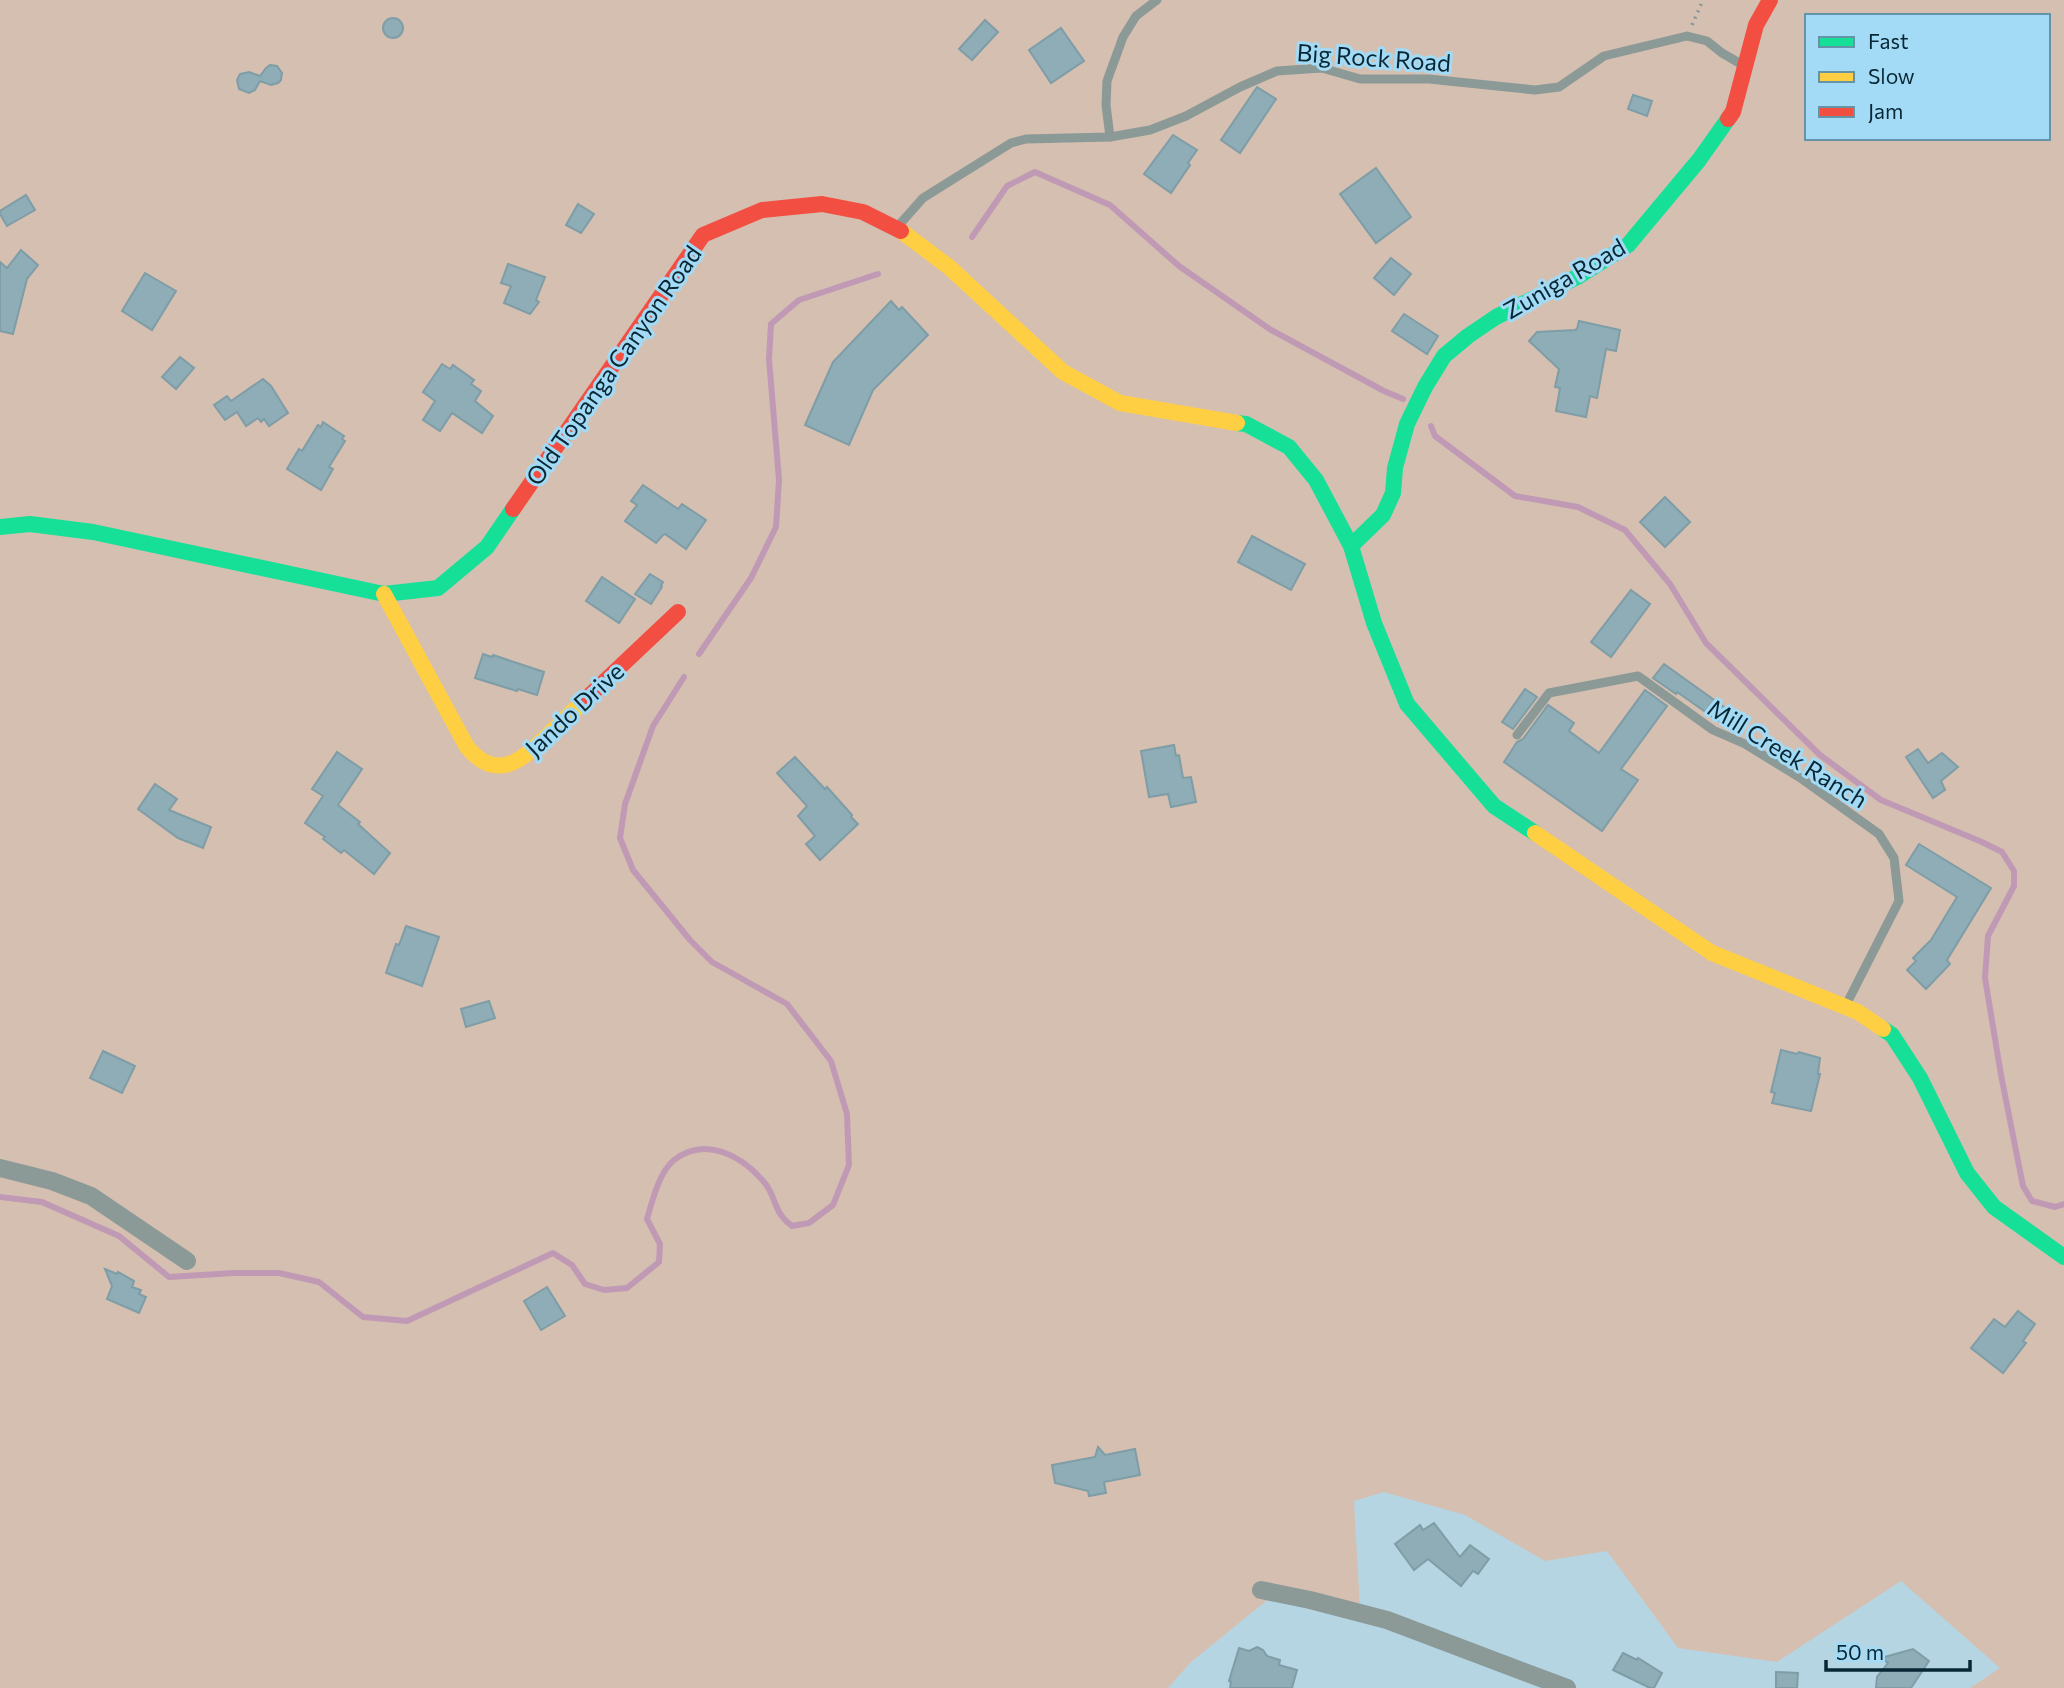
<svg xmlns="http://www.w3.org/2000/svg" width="2064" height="1688" font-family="Commissioner,sans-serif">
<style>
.green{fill:#d5bfb1;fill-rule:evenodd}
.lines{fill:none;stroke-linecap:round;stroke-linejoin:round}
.stream{stroke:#c09ab5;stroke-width:6}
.building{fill:#8eadb7;stroke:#7e9da6;stroke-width:2}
.path{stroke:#86989c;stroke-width:3.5;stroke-dasharray:2 5;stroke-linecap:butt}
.lane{stroke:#8b9997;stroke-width:9}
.street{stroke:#8b9997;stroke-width:18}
.fast{stroke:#16e098;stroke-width:16}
.slow{stroke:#ffcf43;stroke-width:16}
.jam{stroke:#f24e42;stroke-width:16}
.labels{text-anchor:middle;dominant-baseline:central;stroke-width:6;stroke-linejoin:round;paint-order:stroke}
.street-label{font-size:24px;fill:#082734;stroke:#a3dbf6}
</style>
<rect width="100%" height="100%" fill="#b6d5e3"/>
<path class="green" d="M 0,0 L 2064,0 L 2064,1688 L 1970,1688 L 2000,1668 L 1901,1581 L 1777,1662 L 1678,1648 L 1607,1551 L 1545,1561 L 1465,1515 L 1384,1492 L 1354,1501 L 1360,1608 L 1271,1597 L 1191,1662 L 1168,1688 L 0,1688 ZM 1807,16 L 2048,16 L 2048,138 L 1807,138 Z"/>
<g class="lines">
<g class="stream">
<polyline points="972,237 1007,186 1035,172 1110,205 1179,266 1271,330 1384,391 1403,399"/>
<polyline points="1431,426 1435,436 1515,496 1578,507 1625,530 1670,584 1706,643 1820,755 1881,800 1982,842 2002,852 2014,871 2014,886 1988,936 1985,978 2001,1075 2023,1186 2032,1201 2055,1207 2064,1204"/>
<polyline points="699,654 751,578 776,527 779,480 769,359 771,324 799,300 878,274"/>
<path d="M 0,1197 L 42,1202 L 119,1236 L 169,1277 L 234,1273 L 279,1273 L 319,1282 L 363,1317 L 407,1321 L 553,1253 L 572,1265 L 585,1284 L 604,1290 L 627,1288 L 659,1262 L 660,1244 L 647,1219 C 652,1202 659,1172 674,1160 C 705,1136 741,1155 764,1182 C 777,1197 772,1211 792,1226 L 809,1223 L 833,1205 L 849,1165 L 847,1114 L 831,1061 L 787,1004 L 712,962 L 690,940 L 633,870 L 620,838 L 625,804 L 653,726 L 684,677"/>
</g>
</g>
<g class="building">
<circle cx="393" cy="28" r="10"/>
<polygon points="985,20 998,32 972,60 959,49"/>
<polygon points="1061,28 1084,61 1051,83 1029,50"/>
<polygon points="270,65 277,66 282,73 281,80 278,83 271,85 260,81 255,90 249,93 239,89 237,80 240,74 249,72 260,76 266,68"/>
<polygon points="1257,87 1276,99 1240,153 1221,140"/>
<polygon points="1633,95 1652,101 1647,116 1628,109"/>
<polygon points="1173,135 1197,150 1188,163 1190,165 1171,193 1144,174"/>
<polygon points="1376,168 1411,217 1376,243 1340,194"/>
<polygon points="26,195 35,210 7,226 0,214 0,211"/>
<polygon points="578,204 594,214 581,233 566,225"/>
<polygon points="21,250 38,265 27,279 13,334 0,331 0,262 7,268"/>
<polygon points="1391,258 1411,274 1394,295 1374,278"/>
<polygon points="508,264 545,277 536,300 539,302 530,314 504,303 511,286 501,283"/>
<polygon points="145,273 176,291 152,330 122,311"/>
<polygon points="891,301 899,310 902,307 928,335 873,390 849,445 805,425 833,362"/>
<polygon points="1404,314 1438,336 1427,354 1392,331"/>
<polygon points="1579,321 1620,330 1616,351 1606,349 1597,398 1590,396 1586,417 1556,411 1560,388 1555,387 1559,369 1529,341 1537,332 1575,330 1577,329"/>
<polygon points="180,357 194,368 176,389 162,377"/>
<polygon points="442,364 450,369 453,365 474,380 471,384 481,391 475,401 493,416 482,433 452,413 440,431 423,420 435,401 423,392"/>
<polygon points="263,379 271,386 288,413 269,426 264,419 261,422 258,418 246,426 237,412 225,420 214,405 227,396 231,401"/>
<polygon points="323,422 344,436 342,439 345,441 329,467 333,469 321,490 287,469 299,449 302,451 318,425 321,427"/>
<polygon points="643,485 678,509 682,504 706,520 686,549 665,534 663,535 656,543 625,521 637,505 631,501"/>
<polygon points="1665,497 1690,522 1665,547 1640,522"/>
<polygon points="1252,536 1305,564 1291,590 1238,562"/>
<polygon points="650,574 663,582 661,586 662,587 651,604 635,594"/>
<polygon points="602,577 635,599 619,623 586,601"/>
<polygon points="1631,590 1650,604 1611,657 1591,642"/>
<polygon points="483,654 492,657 493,655 544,672 537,695 518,689 517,691 475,678"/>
<polygon points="1664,664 1738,717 1730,729 1677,692 1676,694 1653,678"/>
<polygon points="1525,689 1537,697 1513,729 1502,722"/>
<polygon points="1645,690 1667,706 1621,769 1638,780 1602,831 1504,762 1517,742 1523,739 1548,705 1574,723 1569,731 1599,753"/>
<polygon points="1174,745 1176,756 1179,755 1183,778 1191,777 1196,802 1171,807 1168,794 1149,797 1141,751"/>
<polygon points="1918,749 1928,763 1942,753 1958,767 1941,781 1945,790 1933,798 1906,757"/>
<polygon points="337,752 362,769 338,805 360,822 358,824 390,853 374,874 344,850 341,853 323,839 325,837 305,823 323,796 312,789"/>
<polygon points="795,757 825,789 827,787 852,815 851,817 858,824 820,860 806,844 815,836 798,816 807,806 777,773"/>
<polygon points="155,784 177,799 169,810 211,827 203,848 178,838 138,809"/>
<polygon points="1919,844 1991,888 1947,960 1950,964 1926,989 1907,970 1916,961 1913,958 1931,940 1957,897 1906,865"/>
<polygon points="406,926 439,937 422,986 386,973 396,944 399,945"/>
<polygon points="489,1001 495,1018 466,1027 461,1009"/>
<polygon points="1781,1050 1797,1054 1799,1052 1820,1058 1818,1074 1820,1074 1811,1111 1772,1103 1775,1093 1771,1092"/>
<polygon points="103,1051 135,1066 122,1093 90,1078"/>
<polygon points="105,1269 117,1274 118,1272 134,1281 132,1287 141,1290 139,1294 146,1297 139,1313 107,1299 112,1286"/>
<polygon points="547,1287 565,1316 541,1330 524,1301"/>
<polygon points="2018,1311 2035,1324 2023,1341 2026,1343 2003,1373 1971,1348 1994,1319 2005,1327"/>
<polygon points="1098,1447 1105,1455 1135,1449 1140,1475 1104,1482 1106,1493 1089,1496 1088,1491 1055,1483 1052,1465 1095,1457"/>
<polygon points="1434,1523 1460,1557 1470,1545 1489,1559 1478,1574 1473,1571 1461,1586 1428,1559 1414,1570 1395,1544 1420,1525 1423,1530"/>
<polygon points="1257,1647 1263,1650 1267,1656 1280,1660 1279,1665 1297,1670 1292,1688 1230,1688 1231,1682 1229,1681 1239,1648 1249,1651"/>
<polygon points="1913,1649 1929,1661 1911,1688 1876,1688 1877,1677 1888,1663 1881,1658"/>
<polygon points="1623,1653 1637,1660 1638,1658 1662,1673 1654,1688 1650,1688 1613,1670"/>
<polygon points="1776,1672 1798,1673 1797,1688 1776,1688"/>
</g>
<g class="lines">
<polyline class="path" points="1692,25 1703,0"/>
<g class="lane">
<polyline points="1110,137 1106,105 1107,81 1123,37 1136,16 1157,0"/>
<polyline points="899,225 923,198 1011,143 1026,139 1110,137 1150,130 1186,116 1240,87 1277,71 1322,68 1360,79 1429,79 1535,90 1559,87 1604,56 1687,36 1707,41 1722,53 1741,64"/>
<polyline points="1517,735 1549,693 1638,676 1713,730 1745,744 1802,779 1879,834 1894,858 1899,901 1847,1003"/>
</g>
<g class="street">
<polyline points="0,1168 52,1181 91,1196 187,1261"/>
<polyline points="1261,1590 1310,1600 1387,1620 1567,1688"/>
</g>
<g class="fast">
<polyline points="1237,423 1246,424 1289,447 1316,480 1351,546 1374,623 1407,704 1494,806 1535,833"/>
<polyline points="0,527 30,524 93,532 384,594 438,588 487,547 513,509"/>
<polyline points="1351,546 1383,515 1393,493 1395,468 1407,424 1425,387 1444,356 1468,336 1496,317 1579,276 1628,245 1699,160 1728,119"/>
<polyline points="1883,1029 1892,1035 1920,1078 1967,1173 1994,1207 2064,1257"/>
</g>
<g class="slow">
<polyline points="901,231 949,267 1063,372 1120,403 1237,423"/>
<path d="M 384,594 L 467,747 C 497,783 522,760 548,735 C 561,722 575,710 588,697"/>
<polyline points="1535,833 1712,953 1858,1012 1883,1029"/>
</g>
<g class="jam">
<polyline points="1728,119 1733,112 1756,25 1770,0"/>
<polyline points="513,509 703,235 762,210 822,204 863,212 901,231"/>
<polyline points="588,697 678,612"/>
</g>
</g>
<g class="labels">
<g class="street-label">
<text transform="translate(1374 57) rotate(4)">Big Rock Road</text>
<text transform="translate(1564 278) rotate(-30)">Zuniga Road</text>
<text transform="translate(613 365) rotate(-55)">Old Topanga Canyon Road</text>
<text transform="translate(574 709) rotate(-43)">Jando Drive</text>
<text transform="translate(1788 753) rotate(32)">Mill Creek Ranch</text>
</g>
</g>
<rect x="1805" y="14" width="245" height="126" fill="#a3dbf6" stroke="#6593a8" stroke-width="2"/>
<rect x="1819" y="37" width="35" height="10" fill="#16e098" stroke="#6593a8" stroke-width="2"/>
<text x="1868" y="49" font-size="21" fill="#082734">Fast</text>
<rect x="1819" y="72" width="35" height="10" fill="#ffcf43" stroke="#6593a8" stroke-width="2"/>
<text x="1868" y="84" font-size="21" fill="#082734">Slow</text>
<rect x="1819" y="107" width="35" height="10" fill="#f24e42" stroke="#6593a8" stroke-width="2"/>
<text x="1868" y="119" font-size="21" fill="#082734">Jam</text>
<path d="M1826 1660v10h144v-10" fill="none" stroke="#082734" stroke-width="3.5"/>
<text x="1836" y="1660" font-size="21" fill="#082734" stroke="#a3dbf6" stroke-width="5" paint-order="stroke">50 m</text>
</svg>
